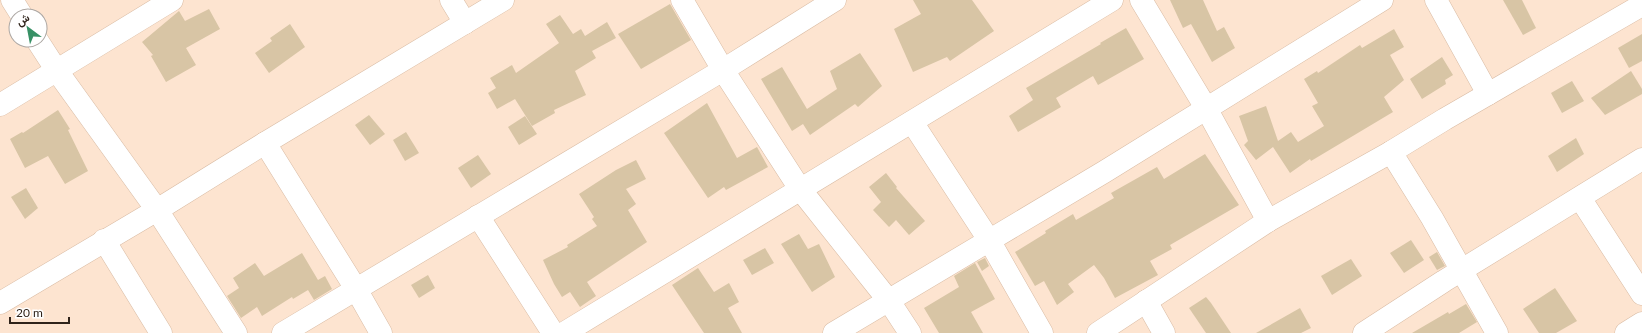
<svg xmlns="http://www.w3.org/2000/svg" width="1642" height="333" font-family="Lato,Vazirmatn,sans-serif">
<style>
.building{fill:#d8c5a5}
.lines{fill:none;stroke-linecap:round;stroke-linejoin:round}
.minor-casing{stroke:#d9bba3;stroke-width:23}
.minor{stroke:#fff;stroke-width:22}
</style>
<rect width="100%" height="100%" fill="#fde4d0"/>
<g class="building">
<polygon points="913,0 972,0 994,31 950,61 947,57 913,72 894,29 921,14"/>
<polygon points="1170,0 1203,0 1217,31 1224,27 1235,48 1212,62 1191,24 1183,28"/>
<polygon points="1503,0 1522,0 1536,28 1523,35"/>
<polygon points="670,4 691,40 641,69 618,34"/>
<polygon points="209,9 220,29 186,48 196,65 166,82 151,56 153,55 142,42 179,11 185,21"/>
<polygon points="560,15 573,34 581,29 585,36 607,22 616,38 592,51 596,58 575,71 586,95 554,110 555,113 532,126 515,99 497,109 488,93 496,88 490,78 512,65 516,73 559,43 546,24"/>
<polygon points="290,24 305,47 269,73 255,53 272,41 270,38"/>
<polygon points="1126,28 1144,59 1098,85 1093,76 1056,98 1061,107 1018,132 1009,116 1033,100 1026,88 1101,44 1100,43"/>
<polygon points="1394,29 1404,47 1390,55 1404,80 1384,97 1393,112 1311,161 1310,159 1290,173 1273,147 1256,160 1244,145 1248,141 1239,116 1266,106 1278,141 1291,132 1298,142 1324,126 1312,106 1318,103 1304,79 1317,71 1318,73 1360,45 1362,48"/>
<polygon points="1642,34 1642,61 1629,68 1618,48"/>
<polygon points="860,53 882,86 858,107 855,104 810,135 803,124 792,131 761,79 782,67 807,109 837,89 830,71"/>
<polygon points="1442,57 1453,75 1445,80 1446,84 1422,99 1410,79"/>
<polygon points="1631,71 1642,89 1642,94 1605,115 1591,98"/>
<polygon points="1572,81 1584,101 1562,113 1551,93"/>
<polygon points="707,103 737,158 757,147 768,167 726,190 724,187 708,198 664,133"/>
<polygon points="58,110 70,129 68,130 88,171 65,184 48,156 25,168 10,139 22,132 23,133"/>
<polygon points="369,115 385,134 370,145 355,125"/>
<polygon points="525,116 537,134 519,145 508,127"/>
<polygon points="406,132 419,153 405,161 393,140"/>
<polygon points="1576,138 1584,154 1557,172 1548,156"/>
<polygon points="1205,154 1239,205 1170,245 1172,249 1150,261 1158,275 1115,298 1104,278 1094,265 1068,284 1074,292 1057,305 1044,281 1035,286 1015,252 1046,233 1045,231 1073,214 1076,220 1114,198 1111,193 1157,167 1164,179"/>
<polygon points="478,155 491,174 471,188 458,168"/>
<polygon points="636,160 646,179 626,189 636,204 628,210 647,242 587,282 596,296 580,307 570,292 562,297 554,284 543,260 568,247 567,245 597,226 592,219 594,217 579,194 616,170"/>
<polygon points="886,173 897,187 896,188 925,221 909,235 896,220 889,227 873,210 881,202 869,187"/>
<polygon points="26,188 38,208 25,219 11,197"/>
<polygon points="799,234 808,249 819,244 835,277 812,292 781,244"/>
<polygon points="1411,240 1424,260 1404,273 1390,253"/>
<polygon points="765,248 774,263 752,275 743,260"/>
<polygon points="1437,252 1445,266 1437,270 1429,257"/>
<polygon points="302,253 318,280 325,276 332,289 314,300 308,290 293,299 292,297 262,316 257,307 241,318 227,296 239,288 233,278 255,263 264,276"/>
<polygon points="985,258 989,266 982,271 977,262"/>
<polygon points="1351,259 1362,276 1332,295 1321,276"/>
<polygon points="975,263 995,299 971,312 983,333 939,333 924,308 959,287 954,276"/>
<polygon points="698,268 714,292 729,283 739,302 728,308 742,333 704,333 672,285"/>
<polygon points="428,275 435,288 419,298 411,285"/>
<polygon points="1555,288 1577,321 1556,333 1539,333 1523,309"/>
<polygon points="1206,297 1211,303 1231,333 1206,333 1189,308"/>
<polygon points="1466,304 1477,322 1459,333 1412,333 1448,312 1449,314"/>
<polygon points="1300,308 1311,328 1301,333 1256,333"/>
</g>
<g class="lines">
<defs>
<g id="minor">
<polyline points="12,0 22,16"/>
<polyline points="451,0 465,23"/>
<polyline points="682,0 723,70 800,189 889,301 910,333"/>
<polyline points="1141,0 1206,108 1268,221"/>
<polyline points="1436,0 1488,94"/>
<polyline points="37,40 57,71 157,210 236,333"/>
<polyline points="0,105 172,0"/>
<polyline points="912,122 989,240 1042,333"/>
<polyline points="265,143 356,289 381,333"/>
<polyline points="1391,152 1432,218 1497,333"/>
<polyline points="1580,198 1642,294"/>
<polyline points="478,216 553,333"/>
<polyline points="104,240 161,333"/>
<polyline points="1146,301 1164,333"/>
<polyline points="0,303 157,210 265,143 503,0"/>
<polyline points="283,333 723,70 835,0"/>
<polyline points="564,333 1112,0"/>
<polyline points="834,333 1104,172 1382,0"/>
<polyline points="1098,333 1268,221 1391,152 1445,119 1642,5"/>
<polyline points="1364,333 1444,281 1642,159"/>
<polyline points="1626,333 1642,323"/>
</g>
</defs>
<use href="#minor" class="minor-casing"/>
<use href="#minor" class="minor"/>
</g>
<g transform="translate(28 28) rotate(328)"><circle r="19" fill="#ffffff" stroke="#aca7a3"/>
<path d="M0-3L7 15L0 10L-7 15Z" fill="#379065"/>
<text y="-6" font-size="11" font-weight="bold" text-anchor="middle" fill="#2f231a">ش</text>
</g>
<path d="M10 317v6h59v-6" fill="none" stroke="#2f231a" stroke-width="2"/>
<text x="16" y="317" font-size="12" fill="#2f231a" stroke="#ffffff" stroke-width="3" paint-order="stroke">20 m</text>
</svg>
